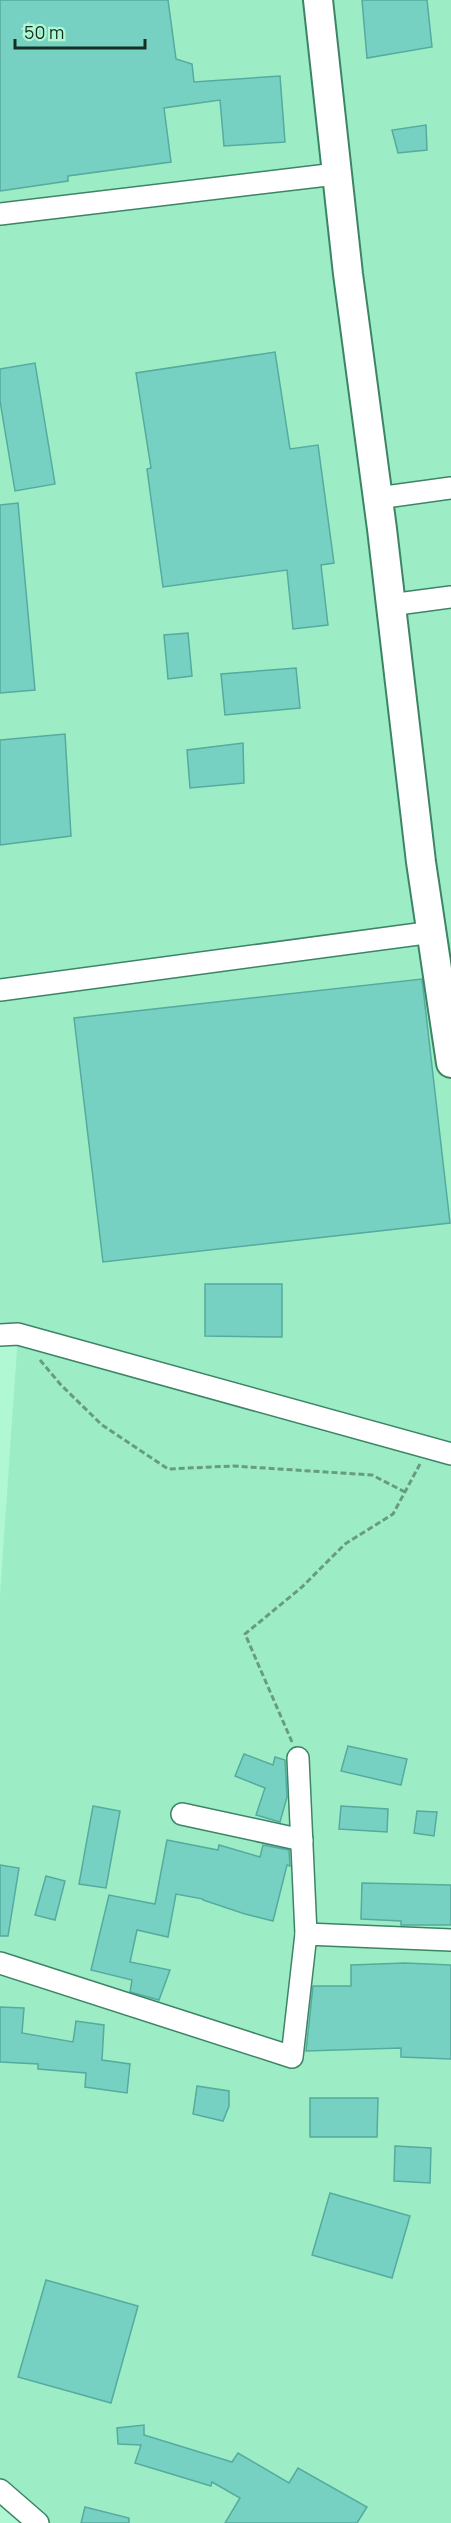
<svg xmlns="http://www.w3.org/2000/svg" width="451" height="2523" font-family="Manrope,sans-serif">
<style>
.built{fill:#9cedc6}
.building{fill:#77d1c2;stroke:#54ab9e;stroke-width:1.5}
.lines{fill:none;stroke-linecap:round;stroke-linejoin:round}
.minor-casing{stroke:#3d8465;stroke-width:24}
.secondary-casing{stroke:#3d8465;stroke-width:32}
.path{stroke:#679c82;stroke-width:3;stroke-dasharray:6 3;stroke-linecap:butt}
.minor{stroke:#fff;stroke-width:21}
.secondary{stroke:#fff;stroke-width:28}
</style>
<rect width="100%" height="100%" fill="#b0f8d4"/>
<polygon class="built" points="0,0 451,0 451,2523 38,2523 0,2490 0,1595 18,1334 0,1335"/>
<g class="building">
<polygon points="0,0 168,0 176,59 192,64 194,82 280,76 285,142 224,146 220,100 164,108 171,162 68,176 68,181 0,191"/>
<polygon points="362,0 427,0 432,47 367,58"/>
<polygon points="426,125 427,150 398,153 392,130"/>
<polygon points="275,352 290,449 318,445 334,563 321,565 328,625 293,629 287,570 163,587 147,469 151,468 136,373"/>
<polygon points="35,363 55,484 15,491 0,401 0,369"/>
<polygon points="18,503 35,690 0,693 0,505"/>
<polygon points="188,633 192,676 168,679 164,635"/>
<polygon points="296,668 300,708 225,715 221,674"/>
<polygon points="65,734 71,836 0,845 0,740"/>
<polygon points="243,743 244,783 190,788 187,750"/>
<polygon points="422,979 450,1223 103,1262 74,1018"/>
<polygon points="205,1284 282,1284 282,1337 205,1336"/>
<polygon points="348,1746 407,1759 401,1785 341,1771"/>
<polygon points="244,1754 273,1765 275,1757 285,1760 287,1797 280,1822 256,1815 265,1788 235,1776"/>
<polygon points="93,1806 120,1811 106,1888 79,1884"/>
<polygon points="341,1806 388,1809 387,1832 339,1829"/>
<polygon points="417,1811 437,1812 434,1836 414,1833"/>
<polygon points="167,1840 218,1850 219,1845 260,1857 263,1845 289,1850 290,1866 287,1865 273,1921 245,1914 203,1900 203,1899 176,1894 168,1937 137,1930 130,1962 170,1970 159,2000 130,1992 132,1980 91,1970 109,1895 155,1904"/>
<polygon points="0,1865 19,1868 8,1936 0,1936"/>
<polygon points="46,1876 65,1881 55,1920 35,1915"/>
<polygon points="362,1883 451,1885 451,1925 401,1925 401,1921 361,1919"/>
<polygon points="405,1963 451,1965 451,2059 401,2057 401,2048 306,2051 313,1986 351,1986 351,1965"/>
<polygon points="0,2007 24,2008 22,2033 73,2042 76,2021 104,2025 102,2060 130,2064 127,2093 85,2087 86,2073 38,2069 38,2064 0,2062"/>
<polygon points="197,2086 229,2091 229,2106 223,2121 193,2114"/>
<polygon points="310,2098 378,2098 377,2137 310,2137"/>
<polygon points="395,2146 431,2148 430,2183 394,2181"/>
<polygon points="330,2193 410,2216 392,2278 312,2255"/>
<polygon points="46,2280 138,2306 111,2403 18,2377"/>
<polygon points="144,2425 144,2435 232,2462 238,2453 289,2483 298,2468 367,2507 357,2523 225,2523 240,2498 212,2482 211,2486 135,2463 141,2445 118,2444 117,2428"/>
<polygon points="85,2507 129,2518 129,2523 81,2523"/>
</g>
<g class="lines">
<defs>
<g id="minor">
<polyline points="0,214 336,174"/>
<polyline points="378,498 451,488"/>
<polyline points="390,605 451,597"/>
<polyline points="0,990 433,932"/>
<polyline points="0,1335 18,1334 451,1454"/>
<polyline points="298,1758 306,1934"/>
<polyline points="182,1814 302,1840"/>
<polyline points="0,1963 292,2057 306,1934 451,1940"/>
<polyline points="0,2490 38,2523"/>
</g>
<polyline id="secondary" points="318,0 348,274 382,529 421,862 451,1063"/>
</defs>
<use href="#minor" class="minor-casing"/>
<use href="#secondary" class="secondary-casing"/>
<g class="path">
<polyline points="40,1360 61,1385 102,1425 168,1469 233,1466 372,1475 405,1492"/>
<polyline points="292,1742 245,1634 302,1587 345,1544 393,1514 420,1464"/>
</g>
<use href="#minor" class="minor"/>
<use href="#secondary" class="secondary"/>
</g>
<path d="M15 39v9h130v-9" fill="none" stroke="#123023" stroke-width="3"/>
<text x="24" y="39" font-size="18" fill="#123023" stroke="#b0f8d4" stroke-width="4.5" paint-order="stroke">50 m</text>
</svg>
